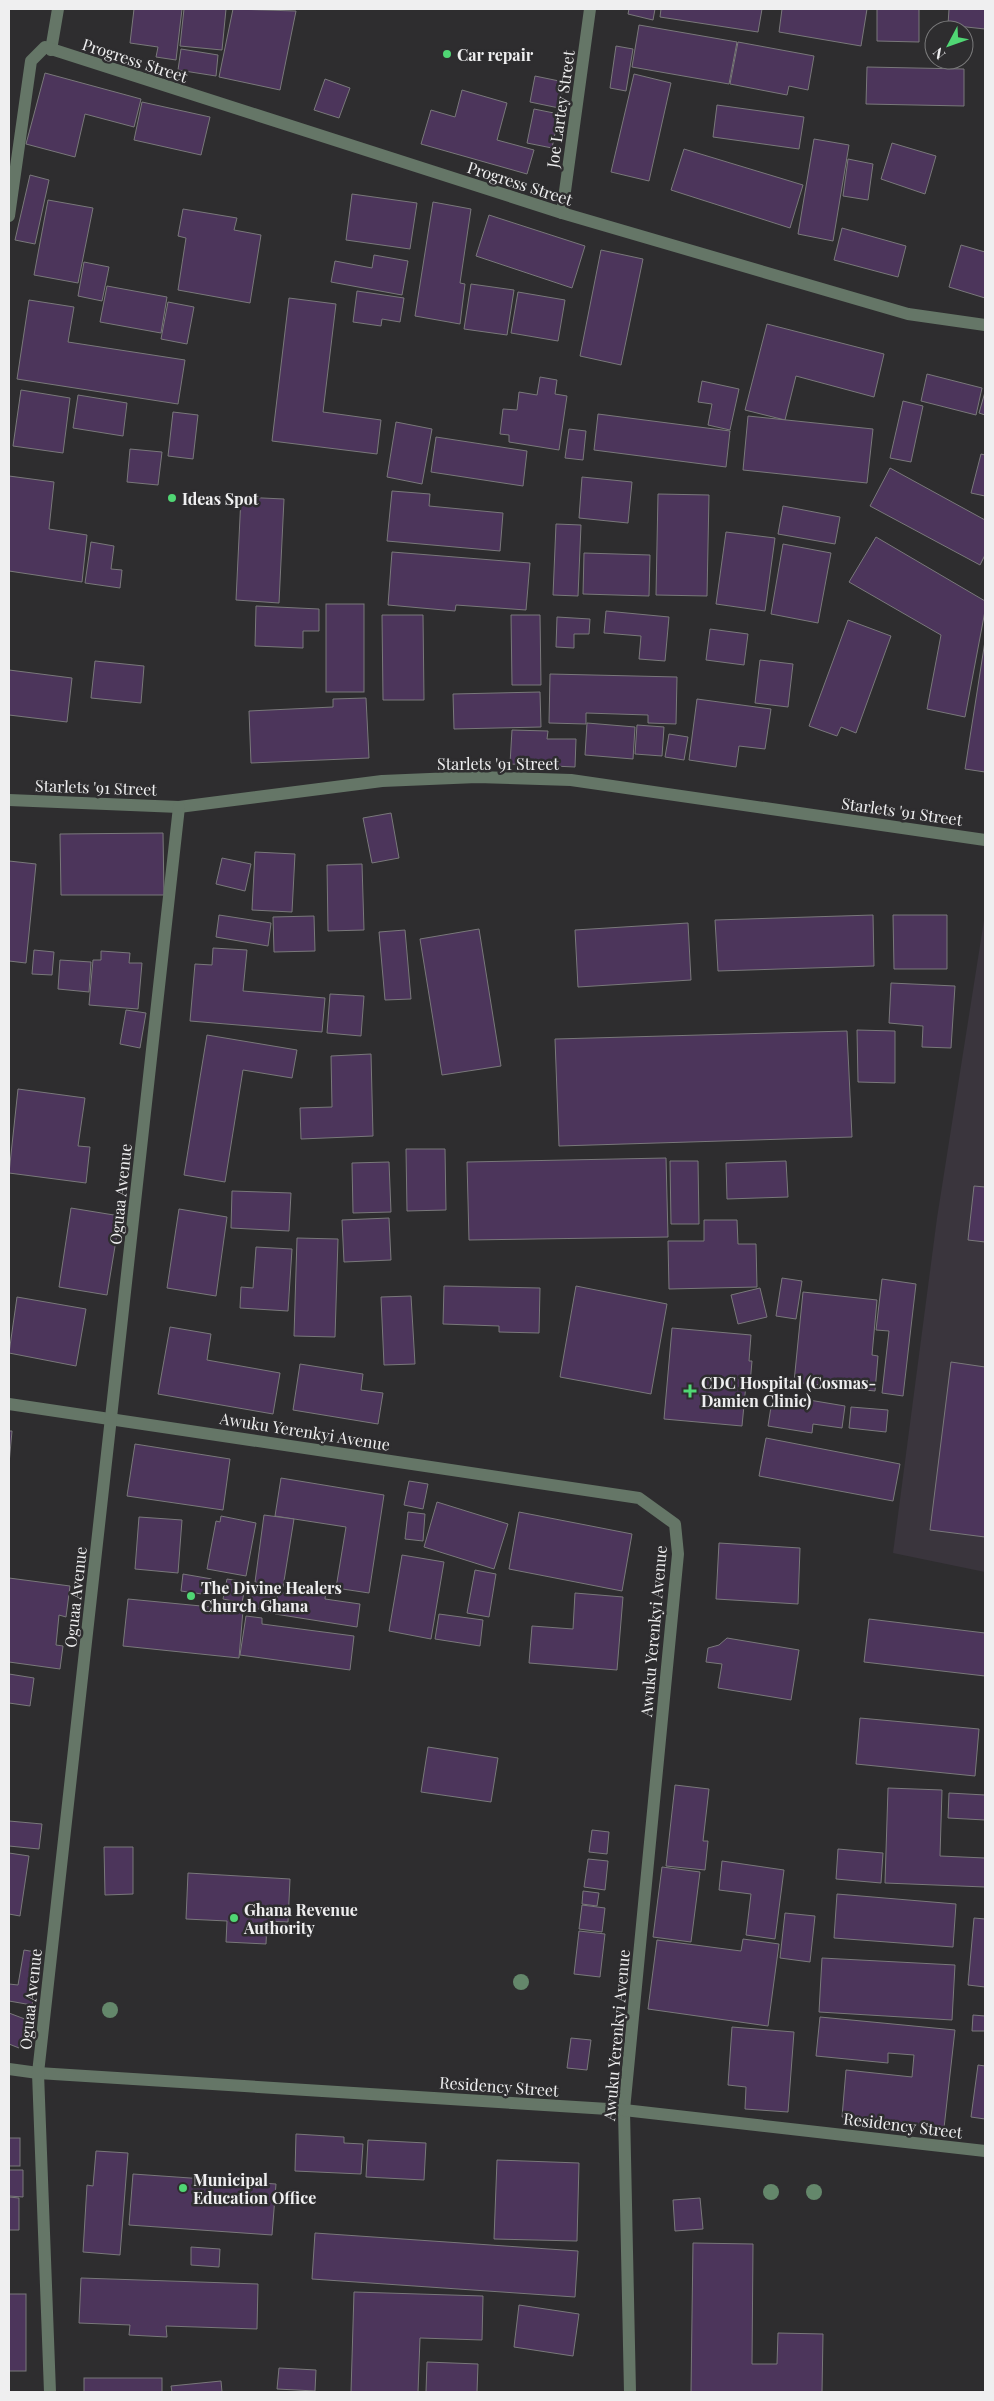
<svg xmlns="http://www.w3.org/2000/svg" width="994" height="2401" font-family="'Playfair Display',serif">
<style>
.built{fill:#3a353d}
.building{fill:#4c355b;stroke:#79787a}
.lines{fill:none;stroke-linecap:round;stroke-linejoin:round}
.street{stroke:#657667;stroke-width:12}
.tree{fill:#64876b}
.poi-dot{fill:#50d674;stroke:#2e2d2f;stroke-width:2}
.labels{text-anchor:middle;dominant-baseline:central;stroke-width:5;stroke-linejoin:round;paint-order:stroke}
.poi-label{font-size:16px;font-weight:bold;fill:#efeff0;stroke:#2e2d2f;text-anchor:start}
.street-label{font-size:16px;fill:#efeff0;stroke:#2e2d2f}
</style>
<rect width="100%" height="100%" fill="#2e2d2f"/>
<polygon class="built" points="985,914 985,1572 893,1553 937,1218"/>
<g class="building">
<polygon points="134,9 182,9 176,60 156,57 158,47 130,43"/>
<polygon points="184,9 226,9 222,50 180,46"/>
<polygon points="233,9 296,11 280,90 219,77"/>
<polygon points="629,9 655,9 653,20 628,14"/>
<polygon points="661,9 762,9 758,32 660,17"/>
<polygon points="782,9 867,9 861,46 779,32"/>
<polygon points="877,9 919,9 919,42 877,41"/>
<polygon points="949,9 985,9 985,29 948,25"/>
<polygon points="639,25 737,42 729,84 632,67"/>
<polygon points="738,42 814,56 808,90 789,86 787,95 730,84"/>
<polygon points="616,46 633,49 626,91 610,88"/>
<polygon points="181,49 218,55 216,76 178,70"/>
<polygon points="867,67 964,69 964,106 866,104"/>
<polygon points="45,73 141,99 134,127 85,114 75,157 26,144"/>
<polygon points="634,74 671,83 649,181 611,172"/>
<polygon points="535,76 564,82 559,108 530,102"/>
<polygon points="325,79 350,88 339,118 314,110"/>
<polygon points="462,90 507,103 497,140 534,150 527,174 421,144 431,110 455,117"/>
<polygon points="142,102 210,117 201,155 134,140"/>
<polygon points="717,105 804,117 799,149 713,137"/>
<polygon points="534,109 559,114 552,148 527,143"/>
<polygon points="814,139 849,145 833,241 798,234"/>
<polygon points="892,143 936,156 925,194 881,179"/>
<polygon points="684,149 803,185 790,228 671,190"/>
<polygon points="848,159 873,164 868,200 843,196"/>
<polygon points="30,175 49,180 35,244 15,240"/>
<polygon points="352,194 417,203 410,249 346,240"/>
<polygon points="48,200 93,208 78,283 34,275"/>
<polygon points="433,202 471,209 460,283 465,284 460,324 415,316"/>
<polygon points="183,209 237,218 234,230 261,235 250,303 178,290 186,238 178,236"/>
<polygon points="489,215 585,246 572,288 476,256"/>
<polygon points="842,228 906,246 898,277 834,260"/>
<polygon points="961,245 985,252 985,298 949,287"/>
<polygon points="601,250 643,259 621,365 580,356"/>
<polygon points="374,255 408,261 402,295 331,282 335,261 372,268"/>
<polygon points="84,262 109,267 102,301 78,296"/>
<polygon points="471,284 514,290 507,335 464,329"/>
<polygon points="107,286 167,297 161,333 100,322"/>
<polygon points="357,291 404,298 400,322 382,319 381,326 353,322"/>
<polygon points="518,292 565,300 558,341 511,333"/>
<polygon points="289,298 336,304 323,412 381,420 377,454 272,441"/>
<polygon points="29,300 74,307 68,342 185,360 178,404 17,379"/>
<polygon points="168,302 194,307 187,344 161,339"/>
<polygon points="767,324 884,354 874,397 796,376 785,420 745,410"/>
<polygon points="927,374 982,388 976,415 921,401"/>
<polygon points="540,377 557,380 555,394 567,396 559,450 509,442 509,435 500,434 503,409 517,410 519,392 537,395"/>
<polygon points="702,381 739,389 730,430 708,425 712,404 698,402"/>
<polygon points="21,390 70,398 63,453 13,446"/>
<polygon points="985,392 985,415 979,413"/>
<polygon points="78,395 127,403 123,436 73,428"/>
<polygon points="903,401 923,406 911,462 890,458"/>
<polygon points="173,412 198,415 193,459 168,456"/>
<polygon points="598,414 730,431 726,467 594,450"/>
<polygon points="748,416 873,429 867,483 743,470"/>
<polygon points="396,422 432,429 422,484 387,477"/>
<polygon points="569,429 586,431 583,460 565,458"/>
<polygon points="436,437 527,451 523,486 431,472"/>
<polygon points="130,449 162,452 158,485 127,482"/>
<polygon points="981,454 985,455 985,496 971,493"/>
<polygon points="890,468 985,520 985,555 980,565 870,506"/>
<polygon points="9,476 54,482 49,529 87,535 82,582 9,571"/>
<polygon points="582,477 632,482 628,523 579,518"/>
<polygon points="392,491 430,494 429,506 503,513 500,551 387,541"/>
<polygon points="658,494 709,495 707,596 656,595"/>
<polygon points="241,497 284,499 279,603 236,600"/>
<polygon points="783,506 840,517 835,544 778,534"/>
<polygon points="556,524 581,525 578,596 553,595"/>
<polygon points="726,532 775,538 765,611 716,604"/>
<polygon points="876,537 985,601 985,611 965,717 927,709 941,635 849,582"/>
<polygon points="91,542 114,546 111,569 122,570 120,588 85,583"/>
<polygon points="783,544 831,553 818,623 771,614"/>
<polygon points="392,552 530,563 526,610 456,605 455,611 388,605"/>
<polygon points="584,553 650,555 649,596 583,594"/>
<rect x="326" y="604" width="38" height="88"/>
<polygon points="256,606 319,609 319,631 303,631 303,648 255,646"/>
<polygon points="606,611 669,617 665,661 639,659 641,636 604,633"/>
<polygon points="382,615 423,615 424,700 383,700"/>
<polygon points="511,615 540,615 541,685 512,685"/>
<polygon points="557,617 590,619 589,634 574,634 574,648 556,647"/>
<polygon points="848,620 891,636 856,733 841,727 837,736 809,726"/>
<polygon points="710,629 748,634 744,665 706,660"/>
<polygon points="985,641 985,772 965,769"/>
<polygon points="760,660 793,664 788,707 755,703"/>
<polygon points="95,661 144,666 141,703 91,698"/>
<polygon points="9,670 72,678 67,722 9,715"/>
<polygon points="550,674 677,677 676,724 648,723 648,715 586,713 586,724 549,723"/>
<polygon points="540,692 541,727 454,729 453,694"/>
<polygon points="366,698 369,758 251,763 249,711 333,707 333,699"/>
<polygon points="697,699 771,709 765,749 739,746 736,767 689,760"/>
<polygon points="587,723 635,727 633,759 585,755"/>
<polygon points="637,725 664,727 662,756 635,754"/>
<polygon points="512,730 548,731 547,739 576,739 575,767 510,764"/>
<polygon points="669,734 688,737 684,760 665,757"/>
<polygon points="391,813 399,858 372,863 363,818"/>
<polygon points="163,833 164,895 61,895 60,834"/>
<polygon points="255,852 295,854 292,912 252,910"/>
<polygon points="222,858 251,864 245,891 216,884"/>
<polygon points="9,861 36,864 26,963 9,961"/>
<polygon points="362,864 364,930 328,931 327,865"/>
<polygon points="219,915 271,923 268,946 216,937"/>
<polygon points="873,915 874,966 718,971 715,920"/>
<polygon points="893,915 947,915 947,969 894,969"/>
<polygon points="314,916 315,951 274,952 273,917"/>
<polygon points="688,923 691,980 578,987 575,930"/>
<polygon points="479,929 501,1066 442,1075 420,939"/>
<polygon points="405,930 411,999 385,1000 379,932"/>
<polygon points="213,948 247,950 243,991 325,998 322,1032 190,1021 195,964 212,965"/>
<polygon points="34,950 54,952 52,975 32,974"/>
<polygon points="101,951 130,953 129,963 142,963 138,1009 89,1005 93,960 101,960"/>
<polygon points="60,960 91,962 89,992 58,989"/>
<polygon points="891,983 955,986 951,1048 922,1047 923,1026 889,1023"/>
<polygon points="330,994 364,996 361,1036 327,1033"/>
<polygon points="126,1010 146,1013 140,1048 120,1044"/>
<polygon points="857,1030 895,1031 895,1083 858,1082"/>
<polygon points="847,1031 852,1137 559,1146 555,1039"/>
<polygon points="207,1035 297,1050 292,1078 243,1070 225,1182 184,1175"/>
<polygon points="371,1054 373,1136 301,1139 300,1108 332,1107 331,1056"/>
<polygon points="18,1089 85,1098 78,1146 90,1147 86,1183 9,1173"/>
<polygon points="406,1149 445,1149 446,1210 407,1211"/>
<polygon points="666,1158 668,1237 469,1240 467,1162"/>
<polygon points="670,1161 698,1161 699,1224 671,1224"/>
<polygon points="786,1161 788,1197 727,1199 726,1163"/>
<polygon points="389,1162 391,1212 353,1213 352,1163"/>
<polygon points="974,1186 985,1187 985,1242 968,1240"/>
<polygon points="232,1191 291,1193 289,1231 231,1228"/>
<polygon points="71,1208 120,1216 107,1295 59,1287"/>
<polygon points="179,1209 227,1217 216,1296 167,1288"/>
<polygon points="389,1218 391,1260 344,1262 342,1220"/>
<polygon points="704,1220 737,1220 738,1244 756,1244 757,1287 669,1289 668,1241 704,1241"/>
<polygon points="297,1238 338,1239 335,1337 294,1336"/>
<polygon points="256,1247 292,1249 288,1311 240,1308 241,1287 253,1288"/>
<polygon points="782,1278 802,1281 796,1319 776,1316"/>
<polygon points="882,1279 916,1284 903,1396 882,1393 889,1331 876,1330"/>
<polygon points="444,1286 540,1288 539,1333 499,1332 499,1326 443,1324"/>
<polygon points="576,1286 667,1304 651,1394 560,1377"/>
<polygon points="760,1288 767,1317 738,1324 731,1295"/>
<polygon points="803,1292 877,1300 872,1355 878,1356 875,1391 794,1382"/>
<polygon points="411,1296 415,1364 384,1365 381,1297"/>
<polygon points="17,1297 86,1309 76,1366 9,1353"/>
<polygon points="170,1327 211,1334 207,1360 280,1373 273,1414 158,1394"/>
<polygon points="672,1328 751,1335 749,1361 752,1361 750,1384 746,1384 742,1426 664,1419"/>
<polygon points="951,1362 985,1367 985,1537 930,1530"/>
<polygon points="300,1364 363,1374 361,1390 383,1393 378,1424 293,1410"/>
<polygon points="773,1394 845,1406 842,1428 813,1424 812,1433 768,1426"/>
<polygon points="851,1407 888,1410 886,1432 849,1428"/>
<polygon points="9,1431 12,1431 9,1464"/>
<polygon points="766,1438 900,1464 893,1501 759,1476"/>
<polygon points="135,1444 230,1459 223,1510 127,1496"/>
<polygon points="281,1478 384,1495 369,1593 336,1588 346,1527 275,1516"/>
<polygon points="409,1481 428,1484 423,1509 404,1505"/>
<polygon points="437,1502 508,1524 494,1569 424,1547"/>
<polygon points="408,1512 425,1514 423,1541 405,1539"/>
<polygon points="519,1512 632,1534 622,1591 509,1569"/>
<polygon points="264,1515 294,1519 283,1587 255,1582"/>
<polygon points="221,1516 256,1523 246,1576 207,1569 216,1521 220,1522"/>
<polygon points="139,1517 182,1520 178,1573 135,1569"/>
<polygon points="719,1543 800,1548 798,1604 716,1599"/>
<polygon points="402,1555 444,1562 431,1639 389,1631"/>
<polygon points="475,1570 496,1574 489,1617 467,1613"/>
<polygon points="183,1574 212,1579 209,1595 181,1591"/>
<polygon points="9,1578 70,1586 66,1617 59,1615 56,1645 63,1646 60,1669 9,1662"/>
<polygon points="227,1579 246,1582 242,1603 223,1599"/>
<polygon points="290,1585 326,1590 325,1599 360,1604 357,1627 275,1614 278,1592 289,1594"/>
<polygon points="250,1591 275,1595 273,1611 247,1607"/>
<polygon points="575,1593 623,1597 617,1670 529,1663 532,1626 573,1629"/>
<polygon points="128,1599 243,1610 239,1658 123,1646"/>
<polygon points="439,1614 483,1620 480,1646 435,1639"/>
<polygon points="246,1616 262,1618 262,1624 354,1636 350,1670 240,1655"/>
<polygon points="869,1619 985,1633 985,1676 864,1662"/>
<polygon points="727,1638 799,1650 791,1700 718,1688 722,1664 706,1662 708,1648 719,1645"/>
<polygon points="9,1674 34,1678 30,1706 9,1703"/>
<polygon points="860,1718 979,1729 975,1776 856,1764"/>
<polygon points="428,1747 498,1758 491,1802 421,1792"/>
<polygon points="675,1785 709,1789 703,1841 708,1841 705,1870 666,1866"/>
<polygon points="888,1788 942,1790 940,1856 985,1858 985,1887 885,1883"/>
<polygon points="949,1793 985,1795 985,1820 948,1818"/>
<polygon points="9,1821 42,1824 39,1849 9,1846"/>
<polygon points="592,1830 609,1832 607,1854 589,1852"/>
<polygon points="104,1847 133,1847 133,1894 105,1895"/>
<polygon points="838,1849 883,1853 881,1883 836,1879"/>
<polygon points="9,1853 29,1856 20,1916 9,1914"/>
<polygon points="588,1859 608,1861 605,1890 584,1887"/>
<polygon points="722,1861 784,1870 775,1939 746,1935 751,1894 719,1890"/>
<polygon points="662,1867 700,1872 691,1942 653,1937"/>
<polygon points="188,1873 290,1879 288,1922 267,1921 266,1944 226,1942 227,1921 186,1919"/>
<polygon points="583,1891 599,1893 597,1906 582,1904"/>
<polygon points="837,1894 956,1904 953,1947 834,1938"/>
<polygon points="582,1905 605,1908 602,1932 579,1929"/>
<polygon points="785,1913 815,1916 810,1962 780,1958"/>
<polygon points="974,1918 985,1919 985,1987 968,1985"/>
<polygon points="579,1931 605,1934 600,1977 574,1974"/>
<polygon points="743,1939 779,1944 768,2026 648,2009 657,1940 741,1951"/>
<polygon points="24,1950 41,1953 32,2005 9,2001 9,1984 18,1985"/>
<polygon points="822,1958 955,1965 952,2020 819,2012"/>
<polygon points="9,2013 30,2021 19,2048 9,2044"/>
<polygon points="973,2015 985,2016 985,2031 972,2031"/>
<polygon points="820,2017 955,2030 944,2128 842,2117 846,2070 912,2077 914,2055 888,2053 888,2063 816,2056"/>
<polygon points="732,2027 794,2032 788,2112 745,2109 746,2087 728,2085"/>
<polygon points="571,2038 591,2040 587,2070 567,2068"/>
<polygon points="978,2065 985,2066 985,2119 971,2117"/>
<polygon points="296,2134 344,2137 344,2143 363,2144 361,2174 295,2171"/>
<rect x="9" y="2138" width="11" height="28"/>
<polygon points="368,2140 426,2143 424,2180 366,2177"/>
<polygon points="96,2151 128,2153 120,2255 83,2252 87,2185 93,2186"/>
<polygon points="497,2160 579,2163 577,2241 494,2239"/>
<polygon points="9,2170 23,2170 23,2197 9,2196"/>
<polygon points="133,2174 276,2184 272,2235 129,2225"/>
<polygon points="9,2197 19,2198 19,2230 9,2230"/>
<polygon points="700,2198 703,2229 675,2231 673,2200"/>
<polygon points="315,2233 578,2251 575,2297 312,2279"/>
<polygon points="693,2243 753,2244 752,2364 777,2364 778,2333 823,2334 822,2392 691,2392"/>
<polygon points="191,2247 220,2249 219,2267 191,2265"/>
<polygon points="81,2278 258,2284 257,2329 166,2326 167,2337 129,2335 130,2325 79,2323"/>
<polygon points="354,2292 483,2296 482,2340 420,2338 418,2392 351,2392"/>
<rect x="9" y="2294" width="17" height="77"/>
<polygon points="519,2305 579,2314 573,2356 514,2347"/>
<polygon points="427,2362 478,2364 477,2392 426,2392"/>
<polygon points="279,2368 316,2370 315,2391 277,2389"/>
<rect x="84" y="2378" width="78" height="14"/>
<polygon points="221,2381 222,2392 172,2392 171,2386"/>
</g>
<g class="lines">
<g class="street">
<polyline points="51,50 58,9"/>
<polyline points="562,213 590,9"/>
<polyline points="9,216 31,61 45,47 562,213 908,314 985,325"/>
<polyline points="9,800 179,807 382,781 477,777 571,780 985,840"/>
<polyline points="9,1404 639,1498 675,1524 678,1554 624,2110 630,2392"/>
<polyline points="9,2069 38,2073 624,2110 985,2151"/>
<polyline points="50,2392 38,2073 179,807"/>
</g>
</g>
<g class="tree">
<circle cx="521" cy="1982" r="8"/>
<circle cx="110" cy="2010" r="8"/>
<circle cx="771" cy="2192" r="8"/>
<circle cx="814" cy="2192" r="8"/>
</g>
<g class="poi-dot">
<circle cx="447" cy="54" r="5"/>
<circle cx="172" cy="498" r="5"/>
<path d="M687.5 1383.5h5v5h5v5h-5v5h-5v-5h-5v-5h5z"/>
<circle cx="191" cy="1596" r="5"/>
<circle cx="234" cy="1918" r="5"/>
<circle cx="183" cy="2188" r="5"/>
</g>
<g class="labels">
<g class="poi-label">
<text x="457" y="54">Car repair</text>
<text x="182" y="498">Ideas Spot</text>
<text x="701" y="1382">CDC Hospital (Cosmas-<tspan x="701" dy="18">Damien Clinic)</tspan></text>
<text x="201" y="1587">The Divine Healers<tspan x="201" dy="18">Church Ghana</tspan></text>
<text x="244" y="1909">Ghana Revenue<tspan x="244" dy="18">Authority</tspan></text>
<text x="193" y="2179">Municipal<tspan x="193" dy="18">Education Office</tspan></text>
</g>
<g class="street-label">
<text transform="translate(135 60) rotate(18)">Progress Street</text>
<text transform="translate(560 109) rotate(-82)">Joe Lartey Street</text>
<text transform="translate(520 183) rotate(18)">Progress Street</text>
<text x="498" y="763">Starlets '91 Street</text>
<text transform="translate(96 787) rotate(2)">Starlets '91 Street</text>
<text transform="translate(902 811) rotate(8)">Starlets '91 Street</text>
<text transform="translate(120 1194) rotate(-84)">Oguaa Avenue</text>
<text transform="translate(305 1431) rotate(9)">Awuku Yerenkyi Avenue</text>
<text transform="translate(75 1597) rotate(-84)">Oguaa Avenue</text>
<text transform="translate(653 1631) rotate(-85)">Awuku Yerenkyi Avenue</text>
<text transform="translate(30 1999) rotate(-84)">Oguaa Avenue</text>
<text transform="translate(616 2035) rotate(-85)">Awuku Yerenkyi Avenue</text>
<text transform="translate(499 2086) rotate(4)">Residency Street</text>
<text transform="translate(903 2125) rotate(7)">Residency Street</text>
</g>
</g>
<rect width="994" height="2401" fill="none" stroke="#efeff0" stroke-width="20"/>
<g transform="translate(949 45) rotate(229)"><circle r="24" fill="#2e2d2f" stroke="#7b7b7c"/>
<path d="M0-4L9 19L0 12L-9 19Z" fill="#50d674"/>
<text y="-8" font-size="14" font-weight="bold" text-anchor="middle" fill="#efeff0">N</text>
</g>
</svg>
